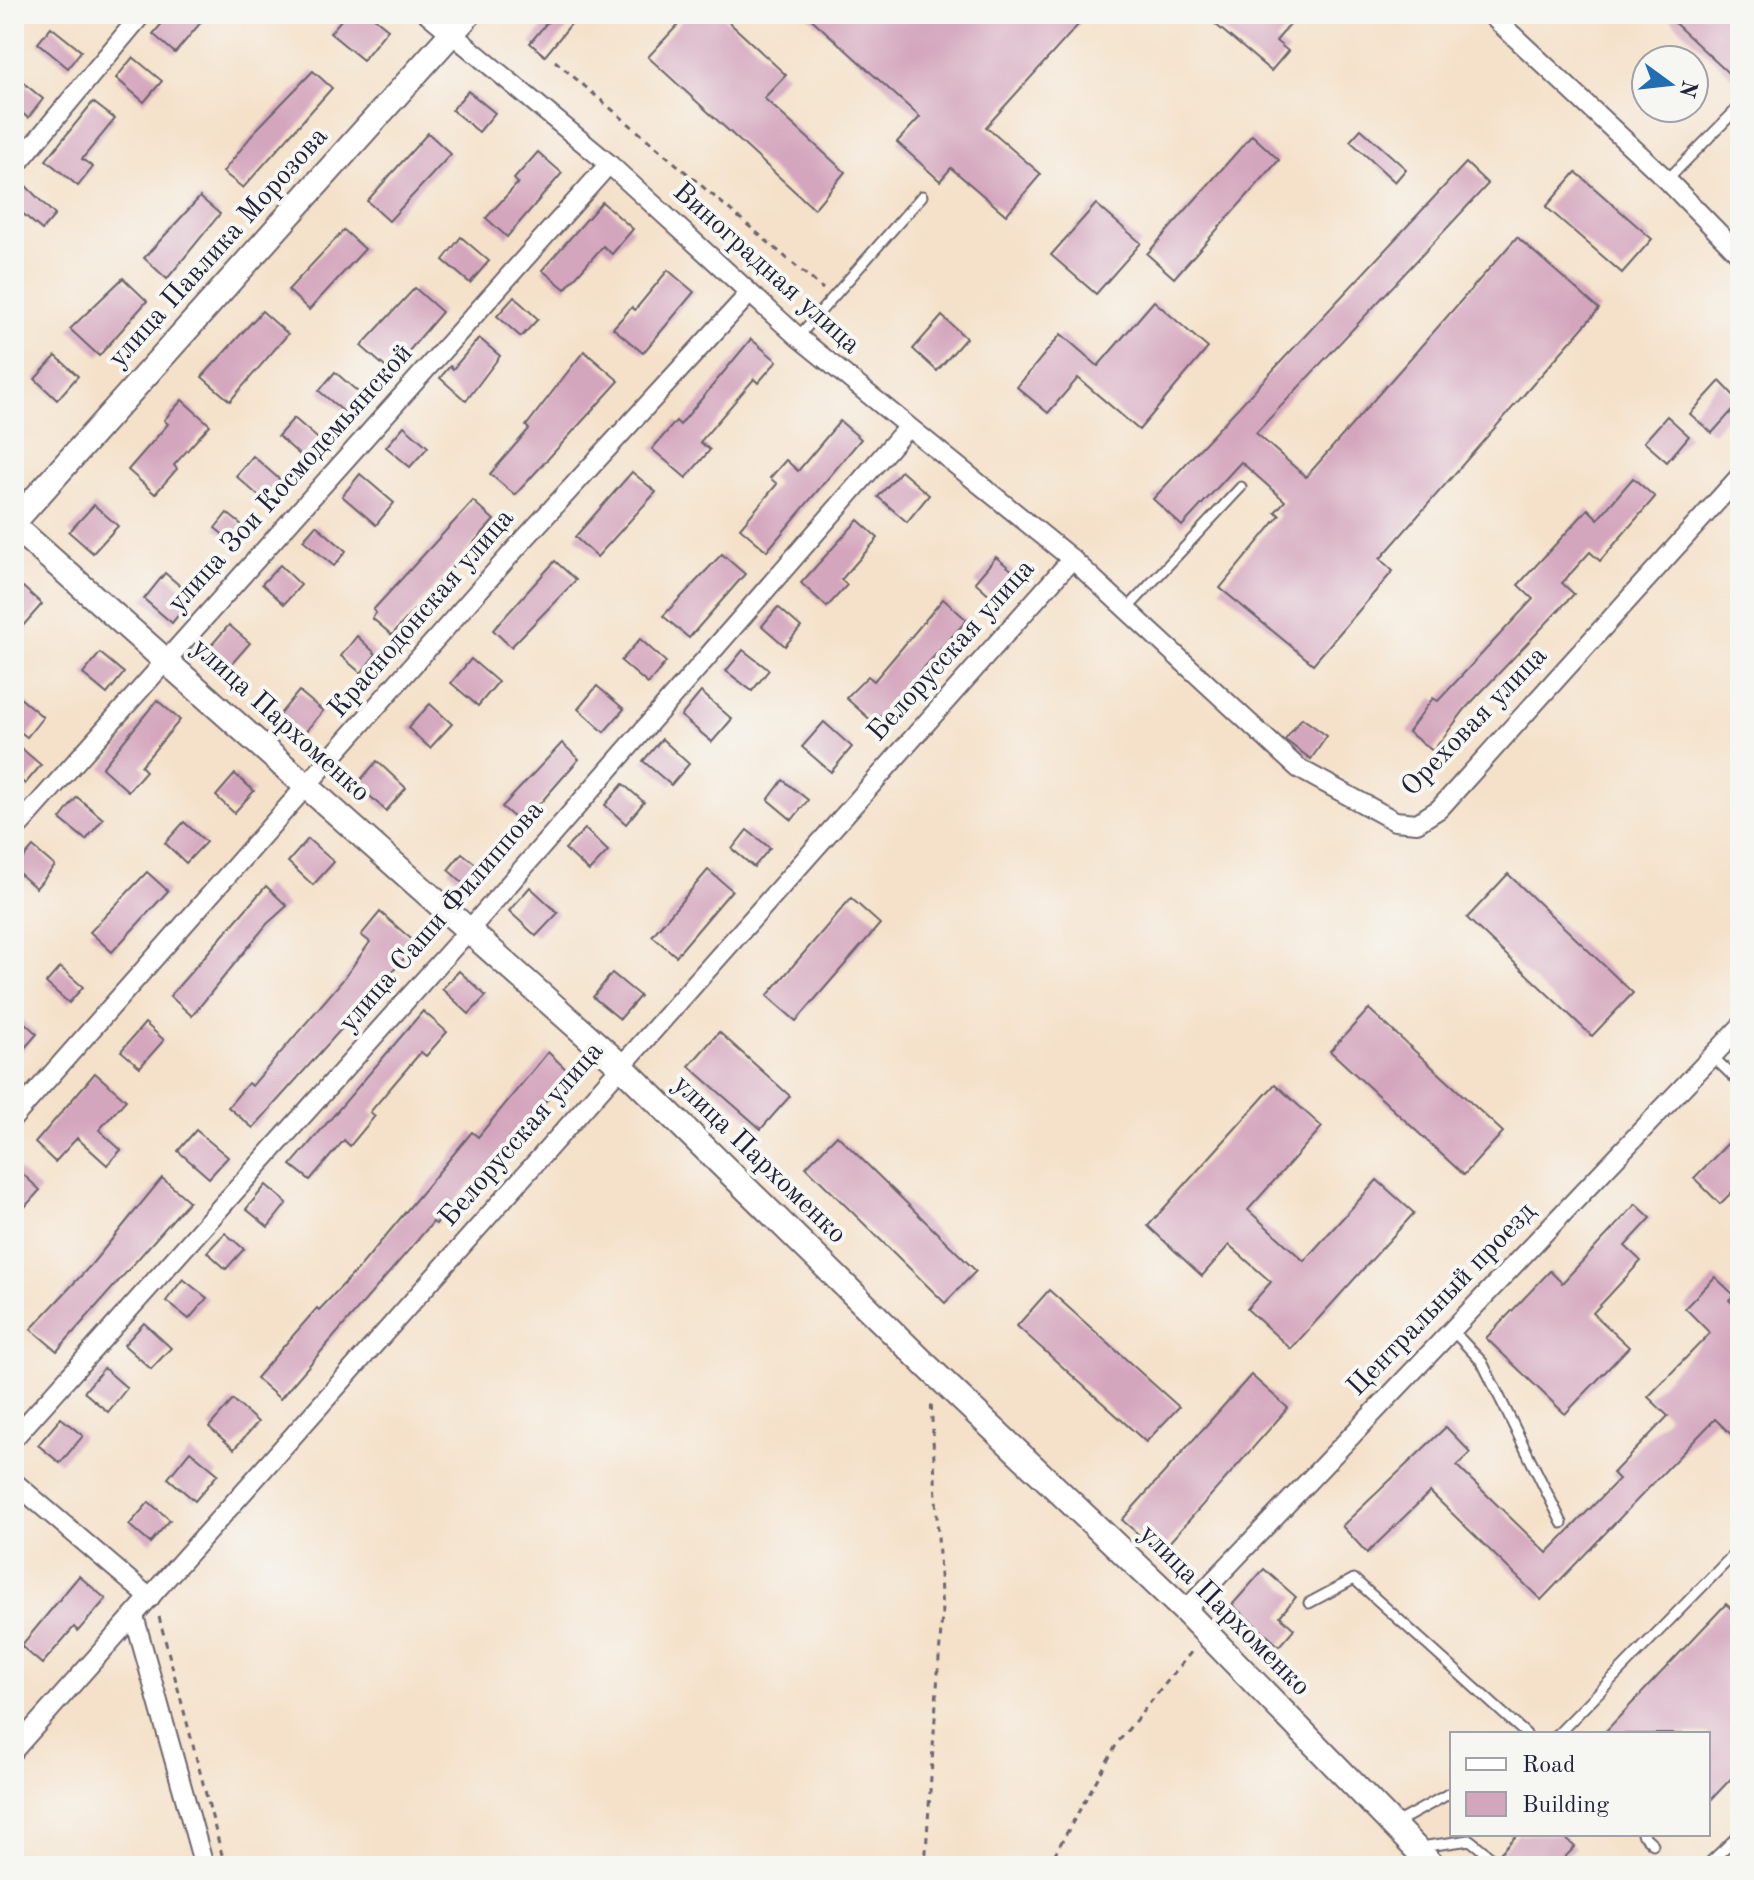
<svg xmlns="http://www.w3.org/2000/svg" width="1754" height="1880" font-family="'Old Standard TT',serif">
<style>
.building{fill:#d4a6bd}
.lines{fill:none;stroke-linecap:round;stroke-linejoin:round}
.service-casing{stroke:#6c656d;stroke-width:13}
.minor-casing{stroke:#6c656d;stroke-width:22}
.tertiary-casing{stroke:#6c656d;stroke-width:28}
.path{stroke:#6c656d;stroke-width:3;stroke-dasharray:6 6;stroke-linecap:butt}
.service{stroke:#fff;stroke-width:9}
.minor{stroke:#fff;stroke-width:18}
.tertiary{stroke:#fff;stroke-width:24}
.labels{text-anchor:middle;dominant-baseline:central;stroke-width:8;stroke-linejoin:round;paint-order:stroke}
.street-label{font-size:28px;fill:#22223b;stroke:#f6f6f2}
</style>
<rect width="100%" height="100%" fill="#f6f6f2"/>
<filter id="ink" filterUnits="userSpaceOnUse"><feTurbulence type="fractalNoise" baseFrequency=".0125" numOctaves="2"/><feDisplacementMap in="SourceGraphic" scale="16" xChannelSelector="R" yChannelSelector="G"/><feConvolveMatrix kernelMatrix="1 2 1 2 8 2 1 2 1" color-interpolation-filters="sRGB"/></filter>
<filter id="wash" filterUnits="userSpaceOnUse"><feTurbulence type="fractalNoise" baseFrequency=".006" numOctaves="4" result="noise"/><feDisplacementMap in="SourceGraphic" scale="32" xChannelSelector="R" yChannelSelector="G"/><feGaussianBlur stdDeviation="1.8" result="paint"/><feColorMatrix in="noise" values="0 0 0 0 0 0 0 0 0 0 0 0 0 0 0 0 0 1.4 0 .05"/><feComposite in="paint" operator="in"/></filter>
<g filter="url(#wash)">
<rect width="100%" height="100%" fill="#f5e1c9"/>
<g id="blocks">
<g class="building">
<polygon points="170,14 208,14 175,53 153,34"/>
<polygon points="346,14 369,14 388,29 363,60 330,33"/>
<polygon points="554,14 560,14 571,24 545,56 530,43"/>
<polygon points="688,14 720,14 786,75 764,98 845,172 814,209 648,57"/>
<polygon points="806,14 1088,14 986,127 1041,174 1006,215 951,168 940,181 897,142 920,117"/>
<polygon points="1224,14 1299,14 1276,41 1288,51 1271,71 1215,24"/>
<polygon points="1665,14 1728,14 1740,25 1740,84"/>
<polygon points="51,27 81,51 68,68 38,43"/>
<polygon points="133,57 162,81 144,102 116,78"/>
<polygon points="313,71 332,88 243,188 223,172 256,130"/>
<polygon points="14,75 43,99 28,118 14,106"/>
<polygon points="468,91 495,113 479,132 452,110"/>
<polygon points="93,102 115,119 82,159 93,167 78,186 46,160"/>
<polygon points="1361,129 1406,169 1395,182 1350,141"/>
<polygon points="428,133 451,154 389,221 367,201"/>
<polygon points="1252,135 1279,160 1174,278 1147,254"/>
<polygon points="538,152 562,173 507,237 486,218 518,183 514,179"/>
<polygon points="1466,163 1488,184 1256,433 1306,477 1517,237 1599,309 1380,559 1393,571 1313,664 1220,588 1280,515 1275,512 1285,501 1241,462 1182,526 1153,499"/>
<polygon points="1576,172 1652,239 1622,273 1546,207"/>
<polygon points="23,183 55,215 42,230 14,206 14,193"/>
<polygon points="200,197 220,214 167,279 144,258"/>
<polygon points="602,202 633,229 612,254 603,246 565,289 542,270"/>
<polygon points="1096,204 1141,243 1096,294 1051,255"/>
<polygon points="344,230 365,249 309,310 288,290"/>
<polygon points="461,237 489,261 470,283 443,260"/>
<polygon points="668,270 694,292 643,353 613,328 632,307 635,310"/>
<polygon points="123,278 147,301 99,356 70,329"/>
<polygon points="415,288 442,312 391,372 361,346"/>
<polygon points="514,297 538,319 521,337 497,316"/>
<polygon points="1154,301 1208,348 1139,430 1078,378 1048,413 1017,387 1061,334 1098,366"/>
<polygon points="262,311 288,334 230,401 202,377"/>
<polygon points="942,316 966,338 937,371 913,349"/>
<polygon points="479,338 500,356 466,401 440,378 450,366 453,369"/>
<polygon points="751,339 777,361 758,383 754,379 700,442 710,450 686,478 652,449 676,421 680,425"/>
<polygon points="584,351 619,381 515,495 490,474 529,429 526,426"/>
<polygon points="56,356 78,376 57,400 35,379"/>
<polygon points="335,372 365,398 349,416 319,391"/>
<polygon points="1720,381 1740,402 1712,433 1690,414"/>
<polygon points="182,400 210,425 174,465 177,469 155,494 128,470 168,424 164,420"/>
<polygon points="1667,416 1689,436 1667,462 1644,442"/>
<polygon points="294,418 323,443 307,461 278,436"/>
<polygon points="840,421 861,439 767,551 740,528 777,484 770,478 786,460 798,471"/>
<polygon points="404,426 428,447 410,467 386,447"/>
<polygon points="253,456 287,486 270,506 236,476"/>
<polygon points="901,471 929,495 907,522 878,497"/>
<polygon points="632,472 656,492 597,557 575,537"/>
<polygon points="360,474 394,503 376,525 342,496"/>
<polygon points="1633,478 1655,497 1600,561 1590,552 1562,583 1574,594 1466,708 1433,751 1408,732 1433,698 1438,701 1533,599 1518,585 1588,509 1598,519"/>
<polygon points="473,501 494,520 392,635 372,618 376,613 373,610"/>
<polygon points="94,505 118,526 93,553 69,532"/>
<polygon points="227,513 248,530 236,545 215,528"/>
<polygon points="858,520 878,538 841,580 847,585 827,607 801,583"/>
<polygon points="316,525 346,551 334,566 303,540"/>
<polygon points="722,554 745,574 689,638 663,616"/>
<polygon points="996,557 1014,572 992,597 975,582"/>
<polygon points="555,561 576,580 511,647 493,630"/>
<polygon points="280,565 301,585 284,604 262,584"/>
<polygon points="165,573 193,597 172,623 144,599"/>
<polygon points="23,587 42,604 14,636 14,598"/>
<polygon points="943,599 967,620 874,723 846,698 868,676 874,681"/>
<polygon points="778,607 801,627 785,646 762,626"/>
<polygon points="229,625 250,643 228,668 207,650"/>
<polygon points="357,636 376,654 361,673 341,656"/>
<polygon points="640,639 666,662 648,684 621,661"/>
<polygon points="743,650 769,670 752,691 726,671"/>
<polygon points="100,653 124,673 107,694 83,674"/>
<polygon points="471,659 498,682 478,706 451,683"/>
<polygon points="597,686 624,709 604,732 578,709"/>
<polygon points="299,691 323,711 303,735 279,715"/>
<polygon points="701,692 732,719 712,742 681,716"/>
<polygon points="14,693 43,717 27,737 14,727"/>
<polygon points="157,700 180,720 141,766 146,771 128,791 102,768"/>
<polygon points="430,704 452,724 430,748 408,728"/>
<polygon points="1302,718 1327,736 1311,759 1285,740"/>
<polygon points="824,722 852,747 831,772 802,747"/>
<polygon points="662,739 689,764 671,785 643,761"/>
<polygon points="14,742 41,765 25,784 14,774"/>
<polygon points="562,743 579,759 522,824 502,807"/>
<polygon points="377,761 406,788 386,811 357,784"/>
<polygon points="235,774 254,791 234,813 216,796"/>
<polygon points="783,780 808,800 792,820 768,800"/>
<polygon points="623,784 644,802 626,824 605,805"/>
<polygon points="77,797 103,819 86,840 60,819"/>
<polygon points="184,822 206,842 186,863 165,843"/>
<polygon points="585,829 608,851 589,871 565,849"/>
<polygon points="747,830 770,848 754,867 732,849"/>
<polygon points="308,839 334,862 313,885 288,862"/>
<polygon points="33,847 55,866 36,888 14,869"/>
<polygon points="462,853 483,870 468,888 448,870"/>
<polygon points="708,870 732,890 676,956 652,936"/>
<polygon points="147,872 168,891 112,952 90,932"/>
<polygon points="1508,874 1633,993 1592,1036 1467,918"/>
<polygon points="266,886 287,906 267,924 192,1016 170,996"/>
<polygon points="530,887 558,913 536,936 509,911"/>
<polygon points="851,898 880,924 796,1021 767,996"/>
<polygon points="380,912 417,944 253,1128 228,1107 248,1083 252,1086 342,981 370,942 361,935"/>
<polygon points="60,967 83,987 69,1003 46,983"/>
<polygon points="459,971 486,996 469,1014 442,989"/>
<polygon points="612,973 640,996 620,1019 593,997"/>
<polygon points="1369,1009 1503,1132 1464,1175 1330,1051"/>
<polygon points="423,1011 447,1032 426,1056 421,1052 370,1112 375,1116 350,1146 344,1140 310,1180 291,1165"/>
<polygon points="14,1013 37,1034 22,1051 14,1044"/>
<polygon points="145,1023 164,1040 140,1067 121,1051"/>
<polygon points="719,1032 790,1096 761,1129 689,1066"/>
<polygon points="548,1052 570,1073 477,1182 474,1179 436,1224 433,1222 280,1399 256,1378 317,1308 319,1310 359,1268 472,1132 478,1137"/>
<polygon points="95,1073 126,1100 99,1130 121,1150 107,1165 77,1138 55,1162 35,1143"/>
<polygon points="1275,1084 1322,1127 1248,1210 1304,1261 1377,1180 1414,1213 1291,1349 1247,1309 1271,1282 1229,1245 1202,1276 1148,1226"/>
<polygon points="196,1130 228,1157 209,1178 178,1151"/>
<polygon points="1740,1131 1740,1184 1720,1204 1694,1178"/>
<polygon points="837,1135 976,1271 945,1303 806,1167"/>
<polygon points="14,1166 40,1190 14,1219"/>
<polygon points="162,1178 189,1201 57,1351 31,1329 91,1265"/>
<polygon points="266,1185 287,1203 268,1227 246,1209"/>
<polygon points="1636,1204 1651,1218 1625,1246 1641,1261 1593,1313 1629,1347 1565,1414 1486,1338 1550,1271 1562,1283"/>
<polygon points="225,1233 244,1249 226,1269 207,1252"/>
<polygon points="1715,1277 1734,1295 1729,1300 1740,1311 1740,1443 1715,1419 1541,1600 1430,1492 1367,1553 1342,1526 1446,1427 1471,1453 1457,1466 1547,1553 1619,1479 1613,1473 1668,1416 1648,1397 1710,1333 1685,1308"/>
<polygon points="183,1279 207,1298 189,1319 166,1301"/>
<polygon points="1049,1290 1179,1407 1146,1442 1017,1326"/>
<polygon points="144,1323 171,1348 151,1369 124,1345"/>
<polygon points="104,1368 127,1388 108,1412 84,1392"/>
<polygon points="1251,1375 1288,1408 1160,1553 1122,1520"/>
<polygon points="233,1400 258,1422 234,1449 209,1427"/>
<polygon points="61,1418 83,1436 60,1463 38,1445"/>
<polygon points="190,1451 218,1474 195,1501 168,1478"/>
<polygon points="149,1502 170,1520 150,1543 129,1525"/>
<polygon points="1264,1569 1296,1597 1280,1616 1294,1629 1279,1646 1232,1605"/>
<polygon points="79,1576 106,1599 78,1631 74,1627 42,1664 21,1646"/>
<polygon points="1726,1604 1740,1617 1740,1769 1708,1803 1708,1734 1603,1734"/>
<polygon points="1518,1834 1561,1834 1575,1847 1556,1866 1509,1866 1499,1854"/>
</g>
</g>
</g>
<g filter="url(#ink)">
<use href="#blocks" fill-opacity="0" stroke="#6c656d" stroke-width="2"/>
<g class="lines">
<defs>
<g id="service">
<polyline points="1667,180 1740,106"/>
<polyline points="798,337 922,196"/>
<polyline points="1128,608 1241,487"/>
<polyline points="1712,1056 1740,1083"/>
<polyline points="1452,1330 1482,1362 1562,1523"/>
<polyline points="1309,1603 1354,1579 1526,1734"/>
<polyline points="1558,1734 1740,1548"/>
<polyline points="1396,1823 1452,1792"/>
<polyline points="1642,1834 1653,1844"/>
<polyline points="1420,1847 1470,1840 1502,1866"/>
<polyline points="1706,1866 1740,1834"/>
</g>
<g id="minor">
<polyline points="428,14 609,164 798,337 1072,559 1298,768 1395,821 1417,823 1439,809 1740,476"/>
<polyline points="1490,14 1667,180 1740,255"/>
<polyline points="14,168 142,14"/>
<polyline points="14,831 609,164"/>
<polyline points="14,1117 518,546 748,295"/>
<polyline points="14,1438 469,930 907,428"/>
<polyline points="14,1482 150,1598"/>
<polyline points="1185,1611 1740,1027"/>
<polyline points="134,1616 204,1866"/>
<polyline points="14,1750 1072,559"/>
</g>
<g id="tertiary">
<polyline points="14,522 469,14"/>
<polyline points="14,526 620,1065 929,1368 1185,1611 1433,1866"/>
</g>
</defs>
<use href="#service" class="service-casing"/>
<use href="#minor" class="minor-casing"/>
<use href="#tertiary" class="tertiary-casing"/>
<g class="path">
<polyline points="555,61 823,289"/>
<polyline points="159,1617 225,1866"/>
<polyline points="925,1866 942,1614 931,1400"/>
<polyline points="1048,1866 1118,1742 1192,1651"/>
</g>
<use href="#service" class="service"/>
<use href="#minor" class="minor"/>
<use href="#tertiary" class="tertiary"/>
</g>
</g>
<g class="labels">
<g class="street-label">
<text transform="translate(219 248) rotate(-48)">улица Павлика Морозова</text>
<text transform="translate(766 269) rotate(42)">Виноградная улица</text>
<text transform="translate(291 479) rotate(-48)">улица Зои Космодемьянской</text>
<text transform="translate(422 614) rotate(-49)">Краснодонская улица</text>
<text transform="translate(952 651) rotate(-48)">Белорусская улица</text>
<text transform="translate(280 721) rotate(42)">улица Пархоменко</text>
<text transform="translate(1475 722) rotate(-46)">Ореховая улица</text>
<text transform="translate(442 917) rotate(-49)">улица Саши Филиппова</text>
<text transform="translate(522 1135) rotate(-49)">Белорусская улица</text>
<text transform="translate(759 1160) rotate(44)">улица Пархоменко</text>
<text transform="translate(1442 1300) rotate(-46)">Центральный проезд</text>
<text transform="translate(1224 1611) rotate(45)">улица Пархоменко</text>
</g>
</g>
<rect width="1754" height="1880" fill="none" stroke="#f6f6f2" stroke-width="48"/>
<rect x="1450" y="1732" width="260" height="104" fill="#f6f6f2" stroke="#a1a1a9" stroke-width="2"/>
<rect x="1466" y="1758" width="40" height="12" fill="#ffffff" stroke="#a1a1a9" stroke-width="2"/>
<text x="1522" y="1772" font-size="24" fill="#22223b">Road</text>
<rect x="1466" y="1792" width="40" height="24" fill="#d4a6bd" stroke="#a1a1a9" stroke-width="2"/>
<text x="1522" y="1812" font-size="24" fill="#22223b">Building</text>
<g transform="translate(1670 84) rotate(105)"><circle r="38" fill="#f6f6f2" stroke="#a1a1a9" stroke-width="2"/>
<path d="M0-6L14 30L0 20L-14 30Z" fill="#1f6fb2"/>
<text y="-12" font-size="22" font-weight="bold" text-anchor="middle" fill="#22223b">N</text>
</g>
</svg>
